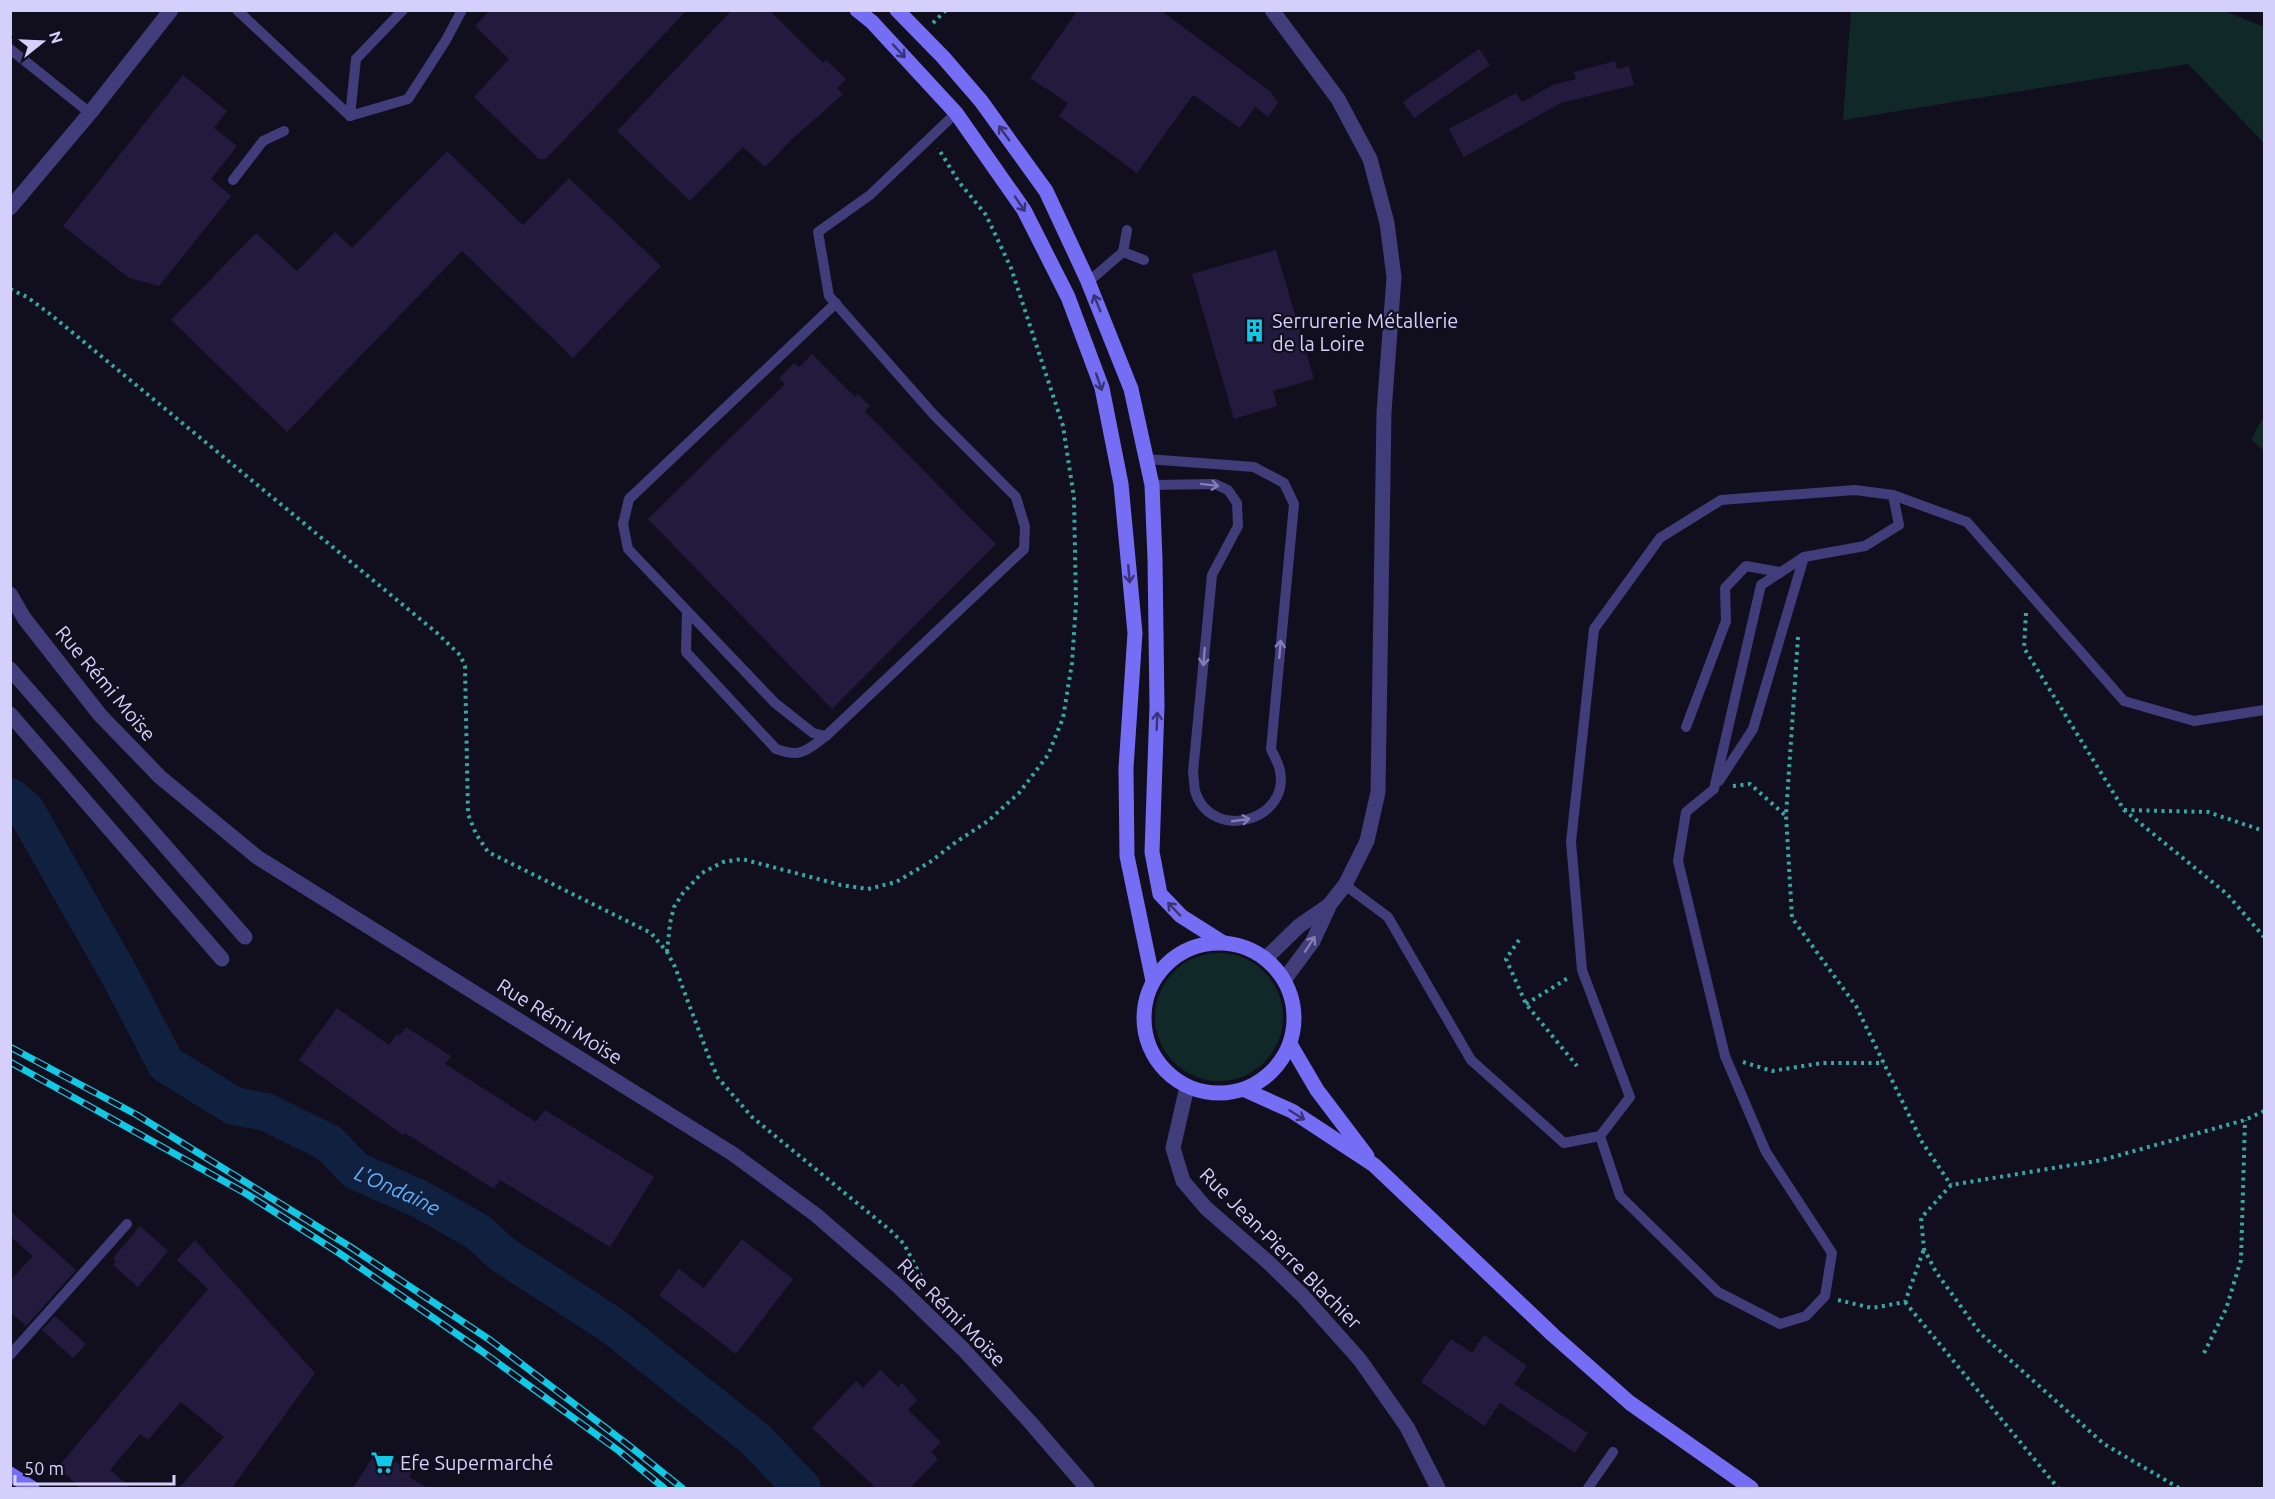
<svg xmlns="http://www.w3.org/2000/svg" width="2275" height="1499" font-family="Ubuntu,sans-serif">
<style>
.green{fill:#112828}
.lines{fill:none;stroke-linecap:round;stroke-linejoin:round}
.river{stroke:#102140;stroke-width:38}
.building{fill:#231b3e}
.path{stroke:#36a8a4;stroke-width:4;stroke-dasharray:3 4.5;stroke-linecap:butt}
.lane{stroke:#413c7a;stroke-width:10}
.street{stroke:#413c7a;stroke-width:15}
.secondary{stroke:#756df4;stroke-width:15}
.rail-casing{stroke:#11c9e5;stroke-width:7}
.rail{stroke:#110e1e;stroke-width:4.5;stroke-dasharray:14;stroke-linecap:butt}
.oneway{stroke:#393474}
.oneway2{stroke:#847eb4}
.labels{text-anchor:middle;dominant-baseline:central;stroke-width:4.5;stroke-linejoin:round;paint-order:stroke}
.poi-label{font-size:20px;fill:#d5cffb;stroke:#110e1e;text-anchor:start}
.street-label{font-size:20px;fill:#d5cffb;stroke:#110e1e}
.water-label{font-size:21px;font-style:italic;fill:#65adf3;stroke:#110e1e}
</style>
<rect width="100%" height="100%" fill="#110e1e"/>
<g class="green">
<polygon points="2224,11 2264,27 2264,143 2188,64 1843,120 1851,11"/>
<polygon points="2264,416 2264,451 2251,439"/>
<circle cx="1219" cy="1017" r="64"/>
</g>
<g class="lines">
<path class="river" id="s1" d="M 10,797 L 25,809 L 119,974 L 166,1064 L 234,1106 L 266,1112 L 329,1143 L 356,1171 L 420,1199 L 478,1232 L 502,1254 L 613,1326 L 755,1439 L 802,1488"/>
</g>
<g class="building">
<polygon points="490,10 687,10 546,159 539,159 474,97 509,59 475,26"/>
<polygon points="732,10 769,10 823,63 826,60 846,79 837,88 843,94 791,140 765,167 743,147 690,201 617,131"/>
<polygon points="1078,10 1160,10 1271,92 1278,103 1268,117 1255,107 1240,128 1193,95 1137,173 1059,116 1068,103 1030,78"/>
<polygon points="1479,49 1490,65 1414,118 1403,102"/>
<polygon points="1615,61 1617,69 1629,66 1634,85 1561,103 1464,157 1449,129 1516,93 1522,102 1553,85 1576,79 1574,72"/>
<polygon points="183,75 227,111 214,128 237,146 211,179 231,196 159,286 129,278 63,226"/>
<polygon points="447,151 523,225 569,178 661,266 573,358 462,251 287,432 171,320 256,233 297,271 335,232 352,248"/>
<polygon points="1276,250 1314,379 1273,391 1277,406 1234,419 1192,274"/>
<polygon points="812,354 855,397 858,394 870,406 865,411 996,544 832,709 648,519 785,384 779,378 794,363 799,367"/>
<polygon points="337,1008 389,1045 397,1034 400,1035 406,1027 451,1056 445,1064 536,1122 545,1110 654,1177 610,1247 500,1180 494,1189 405,1133 403,1135 299,1060"/>
<polygon points="10,1211 76,1270 26,1326 10,1312 10,1281 33,1256 10,1236"/>
<polygon points="140,1226 168,1251 138,1287 113,1265 116,1261 113,1258"/>
<polygon points="742,1239 793,1279 736,1354 659,1295 679,1269 704,1288"/>
<polygon points="195,1240 315,1373 232,1488 179,1488 224,1437 181,1402 148,1440 140,1434 110,1470 131,1488 80,1488 58,1467 208,1289 177,1260"/>
<polygon points="55,1316 86,1344 73,1358 42,1330"/>
<polygon points="1484,1335 1527,1366 1514,1384 1588,1433 1575,1453 1500,1403 1484,1426 1421,1382 1451,1339 1472,1353"/>
<polygon points="880,1370 898,1387 902,1383 917,1400 908,1410 941,1442 931,1452 938,1459 910,1488 876,1488 812,1428 856,1381 863,1388"/>
<polygon points="377,1451 412,1472 409,1477 428,1488 353,1488"/>
</g>
<g class="lines">
<g class="path">
<polyline points="933,23 946,10"/>
<polyline points="10,289 27,297 50,314 437,633 460,655 465,666 468,814 476,834 488,852 651,933 667,952 675,967 708,1055 718,1078 752,1117 891,1231 904,1244 926,1286"/>
<polyline points="2026,613 2024,648 2124,810 2227,894 2264,937"/>
<polyline points="1798,637 1786,815 1792,918 1856,1006 1922,1142 1951,1185"/>
<polyline points="1733,786 1750,784 1785,815"/>
<polyline points="2124,810 2208,812 2264,831"/>
<polyline points="1519,940 1506,959 1526,1004 1577,1066"/>
<polyline points="667,952 670,923 674,907 683,893 702,873 723,862 742,859 841,885 868,889 896,882 930,862 956,842 988,821 1019,793 1048,755 1063,718 1072,663 1076,604 1074,498 1063,426 1011,268 986,215 959,182 938,148"/>
<polyline points="1526,1004 1568,978"/>
<polyline points="1743,1062 1772,1071 1822,1063 1884,1063"/>
<polyline points="1838,1300 1872,1308 1905,1302 1924,1249"/>
<polyline points="1905,1302 2058,1488"/>
<polyline points="2204,1353 2226,1309 2241,1260 2245,1120"/>
<polyline points="2179,1488 2104,1444 1980,1333 1936,1272 1924,1249 1921,1218 1951,1185 2102,1160 2245,1120 2264,1111"/>
</g>
<g class="lane">
<polyline points="237,10 350,116"/>
<polyline points="10,49 90,113"/>
<polyline points="350,116 408,99 446,40 462,10"/>
<polyline points="350,116 356,59 403,10"/>
<polyline points="233,180 263,141 284,131"/>
<polyline points="1123,252 1144,260"/>
<polyline points="1088,282 1123,252 1127,230"/>
<polyline points="836,303 629,499 623,524 628,549 775,703 813,733 826,736 1024,549 1025,527 1016,497 934,415 829,296 818,232 870,195 956,113"/>
<path d="M 1147,459 L 1254,467 L 1284,483 L 1294,504 L 1271,749 C 1274,756 1279,764 1280,771 C 1290,821 1211,843 1195,791 C 1194,785 1194,778 1193,772 L 1212,575 L 1238,526 L 1237,503 L 1228,490 L 1215,484 L 1152,485"/>
<path d="M 687,611 L 686,652 L 776,749 C 801,758 806,751 826,736"/>
<polyline points="1686,727 1726,621 1725,588 1746,566 1780,572"/>
<polyline points="1719,781 1753,729 1804,557"/>
<polyline points="1345,885 1388,917 1471,1060 1564,1143 1600,1136 1630,1097 1582,970 1571,842 1594,629 1660,538 1721,500 1855,490 1893,495 1967,522 2124,701 2194,721 2264,710"/>
<polyline points="1600,1136 1620,1196 1718,1292 1780,1324 1806,1316 1825,1296 1832,1253 1766,1152 1725,1056 1678,861 1686,812 1714,789 1761,585 1804,557 1865,546 1899,525 1893,495"/>
<polyline points="10,1355 127,1224"/>
<polyline points="1588,1488 1613,1452"/>
</g>
<g class="street">
<polyline points="1272,10 1338,99 1370,159 1387,223 1394,277 1384,412 1378,792 1367,841 1345,885 1330,904 1313,941 1284,980"/>
<polyline points="10,208 90,113 171,10"/>
<polyline points="10,594 24,618 100,715 160,777 257,857 733,1154 816,1215 898,1286 963,1349 1030,1422 1087,1488"/>
<polyline points="10,669 245,937"/>
<polyline points="10,714 222,959"/>
<polyline points="1265,959 1299,926 1328,906"/>
<polyline points="1187,1087 1173,1148 1183,1181 1206,1208 1268,1262 1303,1296 1360,1360 1407,1427 1438,1488"/>
</g>
<g class="secondary">
<polyline points="857,10 872,22 956,113 1024,210 1068,297 1102,388 1121,484 1135,633 1126,768 1127,856 1153,981"/>
<polyline points="897,10 943,57 981,101 1046,191 1087,279 1131,389 1152,485 1155,559 1157,706 1152,852 1160,894 1181,916 1222,942"/>
<circle cx="1219" cy="1018" r="75"/>
<polyline points="1290,1044 1317,1090 1367,1156"/>
<polyline points="1245,1090 1292,1111 1374,1165 1553,1335 1630,1403 1751,1488"/>
<polyline points="10,1474 32,1488"/>
</g>
<defs>
<g id="rail">
<polyline points="10,1047 137,1115 349,1246 490,1340 627,1444 682,1488"/>
<polyline points="10,1062 245,1193 339,1253 480,1350 619,1451 664,1488"/>
</g>
</defs>
<use href="#rail" class="rail-casing"/>
<use href="#rail" class="rail"/>
</g>
<defs><path id="oneway-shaft" d="M-6 0H5M1.5-3L5.5 0L1.5 3" fill="none" stroke-width="1.6" stroke-linecap="round" stroke-linejoin="round" transform="scale(1.5)"/></defs>
<g class="oneway">
<use href="#oneway-shaft" transform="translate(899 51) rotate(47)"/>
<use href="#oneway-shaft" transform="translate(1004 133) rotate(-126)"/>
<use href="#oneway-shaft" transform="translate(1020 204) rotate(56)"/>
<use href="#oneway-shaft" transform="translate(1097 303) rotate(-112)"/>
<use href="#oneway-shaft" transform="translate(1099 382) rotate(71)"/>
<use href="#oneway-shaft" transform="translate(1129 574) rotate(85)"/>
<use href="#oneway-shaft" transform="translate(1157 721) rotate(-88)"/>
<use href="#oneway-shaft" transform="translate(1174 909) rotate(-134)"/>
<use href="#oneway-shaft" transform="translate(1297 1115) rotate(32)"/>
</g>
<g class="oneway2">
<use href="#oneway-shaft" transform="translate(1210 485) rotate(7)"/>
<use href="#oneway-shaft" transform="translate(1280 649) rotate(-85)"/>
<use href="#oneway-shaft" transform="translate(1204 657) rotate(95)"/>
<use href="#oneway-shaft" transform="translate(1241 820) rotate(-8)"/>
<use href="#oneway-shaft" transform="translate(1310 944) rotate(-57)"/>
</g>
<defs>
<symbol id="building-bare" viewBox="-9 -9 18 18"><path d="M-4-6H4V6H1V3H-1V6H-4ZM-2.5-4.3h1.7v1.8h-1.7ZM.8-4.3h1.7v1.8H.8ZM-2.5-1h1.7V.8h-1.7ZM.8-1h1.7V.8H.8Z" fill="#11c9e5" stroke="#110e1e" stroke-width="2.5" paint-order="stroke"/></symbol>
<symbol id="supermarket-bare" viewBox="-9 -9 18 18"><path d="M-6-5.5h2.5l.6 2H6L4.5 2H-2.5L-4.4-4H-6ZM-1.5 3.2a1.3 1.3 0 1 0 .1 0ZM3 3.2a1.3 1.3 0 1 0 .1 0Z" fill="#11c9e5" stroke="#110e1e" stroke-width="2.5" paint-order="stroke"/></symbol>
</defs>
<g fill-rule="evenodd">
<use href="#building-bare" x="1238" y="314" width="33" height="33"/>
<use href="#supermarket-bare" x="366" y="1446" width="33" height="33"/>
</g>
<g class="labels">
<g class="poi-label">
<text x="1272" y="320">Serrurerie Métallerie<tspan x="1272" dy="23">de la Loire</tspan></text>
<text x="400" y="1462">Efe Supermarché</text>
</g>
<g class="street-label">
<text transform="translate(106 683) rotate(50)">Rue Rémi Moïse</text>
<text transform="translate(560 1021) rotate(32)">Rue Rémi Moïse</text>
<text transform="translate(1281 1248) rotate(45)">Rue Jean-Pierre Blachier</text>
<text transform="translate(952 1312) rotate(45)">Rue Rémi Moïse</text>
</g>
<g class="water-label">
<text stroke="none"><textPath href="#s1" startOffset="578">L'Ondaine</textPath></text>
</g>
</g>
<rect width="2275" height="1499" fill="none" stroke="#d5cffb" stroke-width="24"/>
<g transform="translate(42 42) rotate(72)" stroke="#110e1e" stroke-width="4.5" paint-order="stroke">
<path d="M0-4.5L10 22L0 15L-10 22Z" fill="#d5cffb"/>
<text y="-9" font-size="16" font-weight="bold" text-anchor="middle" fill="#d5cffb">N</text>
</g>
<path d="M15 1475v9h159v-9" fill="none" stroke="#d5cffb" stroke-width="3"/>
<text x="24" y="1475" font-size="18" fill="#d5cffb" stroke="#110e1e" stroke-width="4.5" paint-order="stroke">50 m</text>
</svg>
